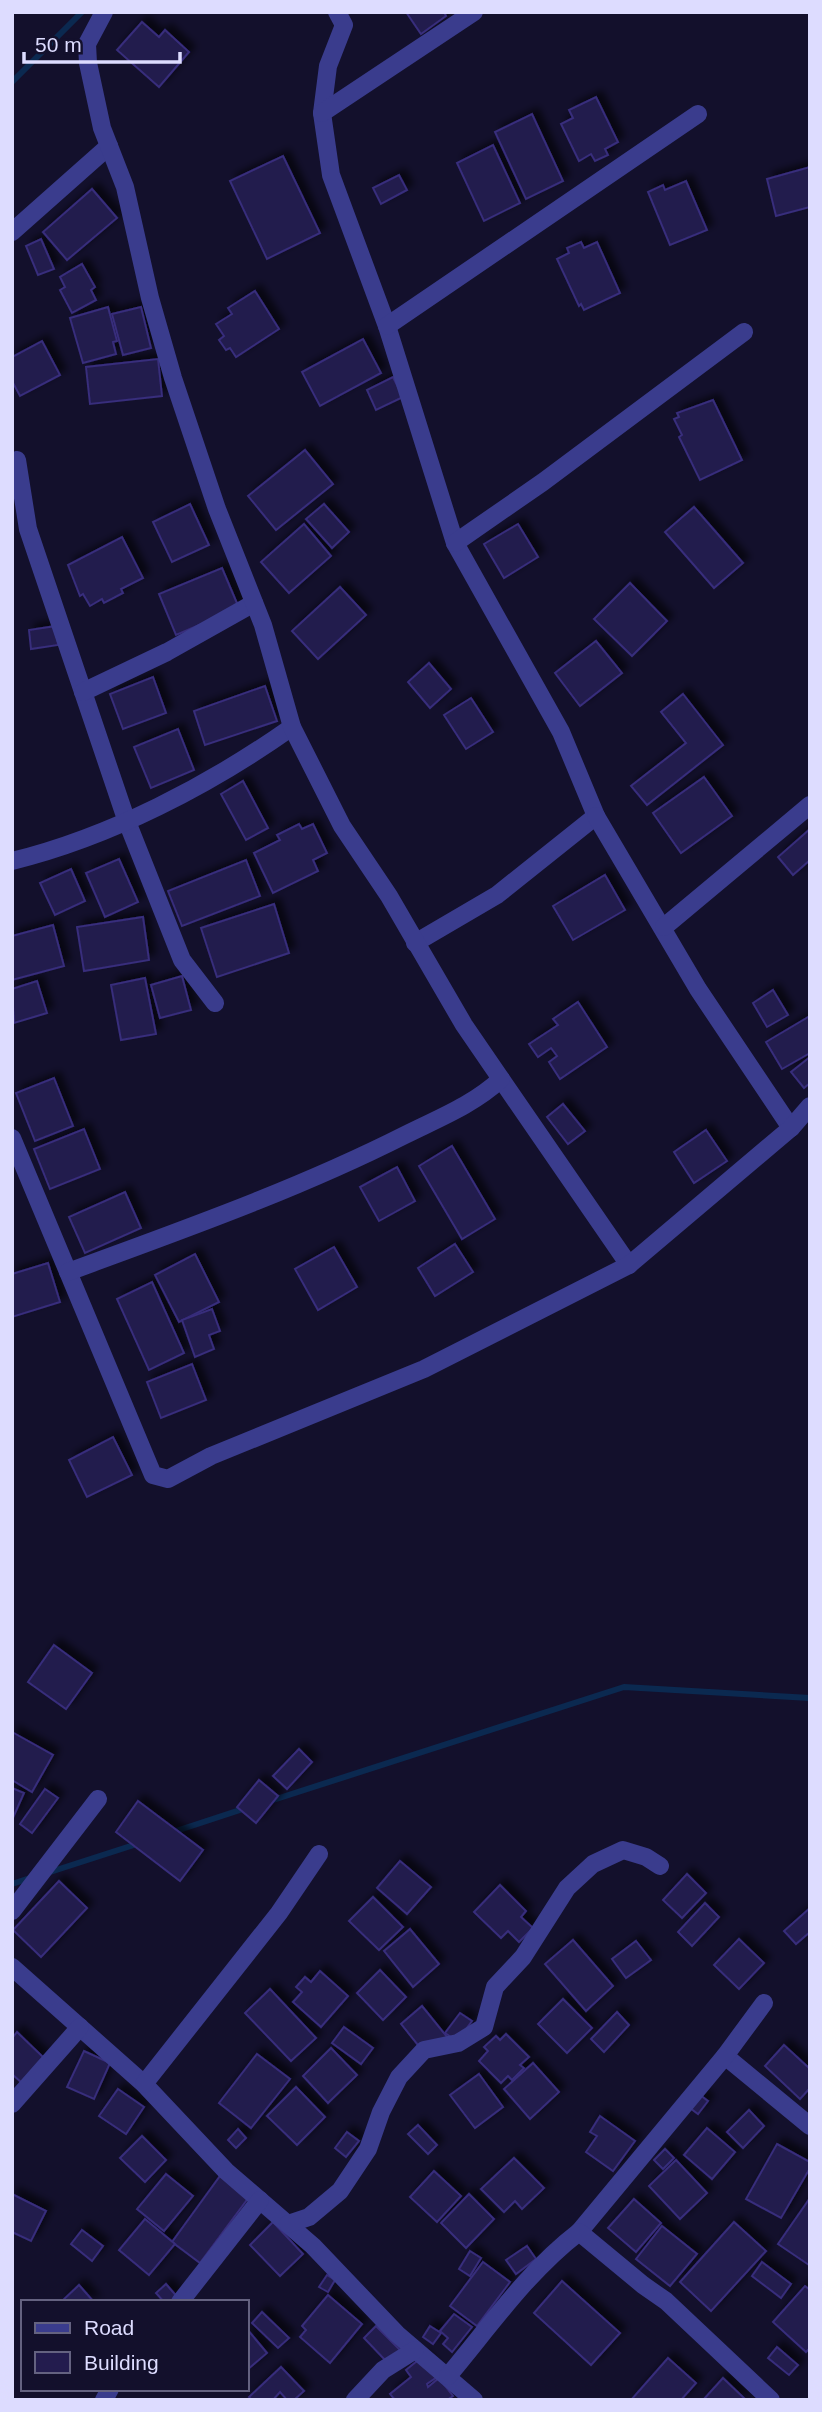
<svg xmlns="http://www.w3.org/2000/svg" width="822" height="2412" font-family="Helvetica,sans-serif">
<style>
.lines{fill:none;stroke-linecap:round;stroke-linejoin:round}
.stream{stroke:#0b2950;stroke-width:6}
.building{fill:#231c4e;stroke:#372d7b;stroke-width:2;filter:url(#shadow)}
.minor{stroke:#3a3c8d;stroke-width:18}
</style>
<defs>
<filter id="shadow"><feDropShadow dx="6" dy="-6" stdDeviation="3.5" flood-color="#0009"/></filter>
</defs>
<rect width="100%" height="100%" fill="#13102c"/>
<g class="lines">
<g class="stream">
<polyline points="12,82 82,12"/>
<polyline points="270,1801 624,1687 810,1698"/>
<polyline points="170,1833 246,1808"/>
<polyline points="47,1873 140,1843"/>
<polyline points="12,1884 33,1877"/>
</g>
</g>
<g class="building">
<polygon points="406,12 444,12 446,16 421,34"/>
<polygon points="142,22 159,37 165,30 189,52 159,87 117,50"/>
<polygon points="596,97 618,142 605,149 608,155 595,161 591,154 579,161 561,124 573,118 569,110"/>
<polygon points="532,114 563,181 526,199 495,132"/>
<polygon points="493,145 520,203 484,221 457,163"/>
<polygon points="283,156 320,233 267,259 230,181"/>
<polygon points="810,167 810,207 776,216 767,179"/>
<polygon points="399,175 407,190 381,204 373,188"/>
<polygon points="686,181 707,230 670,245 648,192 663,185 665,190"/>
<polygon points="92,189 117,218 67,260 43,232"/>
<polygon points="41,239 54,269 38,275 26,246"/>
<polygon points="581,242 584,248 597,242 620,293 584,310 581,304 579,306 557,259 569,253 567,248"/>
<polygon points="82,264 95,287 91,290 96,300 72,313 60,290 65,287 60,277"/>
<polygon points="255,291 279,329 236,357 230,348 226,350 219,340 224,336 216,324 232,314 228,308"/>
<polygon points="108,307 117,341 113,342 116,354 83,363 70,318"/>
<polygon points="141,307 151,348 123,355 112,314"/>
<polygon points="363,339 381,373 320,406 302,372"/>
<polygon points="42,341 60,375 20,396 12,381 12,357"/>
<polygon points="158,359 162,396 90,404 86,367"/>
<polygon points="393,377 403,397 376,410 367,390"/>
<polygon points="713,400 742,460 700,480 679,437 682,435 674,419 679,417 677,413"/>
<polygon points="305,450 333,484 276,530 248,496"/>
<polygon points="190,504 209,545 172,562 153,522"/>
<polygon points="324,504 349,532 332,548 306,519"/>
<polygon points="694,507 743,563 714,588 665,532"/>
<polygon points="304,524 331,556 289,593 261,562"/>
<polygon points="518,524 538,557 504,578 484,544"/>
<polygon points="122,537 143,578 121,589 123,593 104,603 102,599 90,606 83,594 80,596 68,565"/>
<polygon points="222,568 239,608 176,635 159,594"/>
<polygon points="630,583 667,621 632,656 594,619"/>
<polygon points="340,587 366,615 318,659 292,631"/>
<polygon points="56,626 58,645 31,649 29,630"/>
<polygon points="596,641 622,673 580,706 555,673"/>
<polygon points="429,663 451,689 430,708 408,682"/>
<polygon points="153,677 166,713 123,729 110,694"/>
<polygon points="265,686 277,721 205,745 194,711"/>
<polygon points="683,694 723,745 647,805 631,786 686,743 661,712"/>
<polygon points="471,698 493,732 466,749 444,715"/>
<polygon points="178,729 194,770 151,788 134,747"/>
<polygon points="704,777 732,816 681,853 653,813"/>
<polygon points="243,781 268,828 246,840 221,794"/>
<polygon points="299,824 302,829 313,824 327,853 313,860 318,871 273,893 254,853 280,840 277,835"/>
<polygon points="810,829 810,860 793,875 778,857"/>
<polygon points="119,859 138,902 105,917 86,873"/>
<polygon points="246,860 260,896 182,926 168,891"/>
<polygon points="71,869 85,901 55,915 40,883"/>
<polygon points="605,875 625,910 573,940 553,906"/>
<polygon points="274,904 289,953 217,977 201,928"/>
<polygon points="143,917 149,960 84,971 77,927"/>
<polygon points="53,925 64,966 12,980 12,936"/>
<polygon points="182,976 191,1010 160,1018 151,985"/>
<polygon points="145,978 156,1034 121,1040 111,985"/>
<polygon points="37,981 47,1013 14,1023 12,989"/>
<polygon points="773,990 788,1015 767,1027 753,1003"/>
<polygon points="578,1002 607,1047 560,1079 549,1062 557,1056 551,1048 538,1057 529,1044 558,1025 553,1019"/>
<polygon points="810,1016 810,1053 782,1069 766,1042"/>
<polygon points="810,1057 810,1083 804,1088 791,1072"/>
<polygon points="54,1078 73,1126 35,1141 16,1093"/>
<polygon points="563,1104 585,1131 568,1144 547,1117"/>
<polygon points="84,1129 100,1169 50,1189 34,1149"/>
<polygon points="706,1130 727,1161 694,1183 674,1152"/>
<polygon points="452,1146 495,1219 462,1239 419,1166"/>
<polygon points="397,1167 415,1201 379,1221 360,1187"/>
<polygon points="125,1192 141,1228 85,1253 69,1217"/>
<polygon points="455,1244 473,1272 435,1296 418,1268"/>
<polygon points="334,1247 357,1287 318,1310 295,1269"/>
<polygon points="195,1254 219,1302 179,1322 155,1275"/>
<polygon points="48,1263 60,1302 12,1317 12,1274"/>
<polygon points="152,1282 184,1353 149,1370 117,1299"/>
<polygon points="212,1309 220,1331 209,1335 214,1349 195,1357 182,1320"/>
<polygon points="192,1364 206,1400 161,1418 147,1382"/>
<polygon points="113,1437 132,1475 87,1497 69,1460"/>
<polygon points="54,1645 92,1673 66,1709 28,1682"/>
<polygon points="12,1732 53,1755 32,1792 12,1780"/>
<polygon points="299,1749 312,1762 287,1789 273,1776"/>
<polygon points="259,1780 278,1796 256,1823 237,1807"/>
<polygon points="12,1788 24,1793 12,1820"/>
<polygon points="45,1789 58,1798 32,1833 20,1824"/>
<polygon points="138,1801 203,1850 180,1881 116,1832"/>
<polygon points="400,1861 431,1887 407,1914 377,1888"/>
<polygon points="687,1874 706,1893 682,1918 663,1900"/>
<polygon points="59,1881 87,1908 41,1957 13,1930"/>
<polygon points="500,1885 526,1911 521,1917 533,1928 519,1942 508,1931 501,1938 474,1912"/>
<polygon points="373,1897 403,1927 379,1950 349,1921"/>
<polygon points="705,1903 719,1917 692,1946 678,1932"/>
<polygon points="810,1908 810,1932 796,1944 784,1931"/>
<polygon points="410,1929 439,1964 413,1987 384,1951"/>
<polygon points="739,1939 764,1963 739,1989 714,1965"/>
<polygon points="573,1940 613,1986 586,2011 545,1964"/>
<polygon points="636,1941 651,1960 626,1978 612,1959"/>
<polygon points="380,1970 406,1997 383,2020 357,1993"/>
<polygon points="320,1971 348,1996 321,2027 293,2002 302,1992 296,1987 305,1977 311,1982"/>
<polygon points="270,1989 316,2038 291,2061 245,2013"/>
<polygon points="563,1999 592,2028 567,2053 538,2024"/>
<polygon points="422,2006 448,2038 426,2055 401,2024"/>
<polygon points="617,2012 629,2025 604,2052 591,2039"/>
<polygon points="460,2013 472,2021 457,2041 445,2033"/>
<polygon points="344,2027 373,2048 361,2064 332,2043"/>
<polygon points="17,2032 45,2059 22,2083 12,2074 12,2038"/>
<polygon points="506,2034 529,2057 520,2065 524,2068 512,2080 508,2076 501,2083 479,2061 488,2051 484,2047 496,2036 500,2040"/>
<polygon points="784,2045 810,2069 810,2088 800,2099 765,2066"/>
<polygon points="331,2048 357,2075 328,2103 303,2076"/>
<polygon points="84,2051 110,2063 94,2099 67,2087"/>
<polygon points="257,2054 290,2079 251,2128 219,2103"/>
<polygon points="533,2063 559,2092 530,2119 504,2089"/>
<polygon points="479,2074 503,2107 475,2128 450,2095"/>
<polygon points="296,2087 325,2117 297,2145 267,2116"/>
<polygon points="118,2089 144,2107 126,2134 99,2116"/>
<polygon points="700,2095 708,2101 698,2114 690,2108"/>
<polygon points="749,2110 764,2126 743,2148 727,2132"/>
<polygon points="600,2116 635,2141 613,2171 586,2152 597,2136 590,2132"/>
<polygon points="418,2125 437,2145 428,2154 408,2134"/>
<polygon points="707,2128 735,2152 712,2179 684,2155"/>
<polygon points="238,2129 246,2138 236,2148 228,2140"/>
<polygon points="347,2132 359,2141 346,2157 335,2148"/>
<polygon points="142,2136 166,2160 145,2182 120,2158"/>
<polygon points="777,2144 810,2162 810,2168 781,2218 746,2199"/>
<polygon points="665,2149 674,2158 663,2169 654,2160"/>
<polygon points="514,2158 544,2188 522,2209 515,2201 504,2212 481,2189"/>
<polygon points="676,2160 707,2193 680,2219 649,2186"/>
<polygon points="434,2171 461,2196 437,2222 410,2197"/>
<polygon points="166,2174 193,2196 164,2231 137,2209"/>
<polygon points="220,2176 249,2197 200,2263 172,2242"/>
<polygon points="12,2194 46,2211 31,2241 12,2232"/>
<polygon points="469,2194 494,2219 466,2248 441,2223"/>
<polygon points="810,2198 810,2264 809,2265 778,2244"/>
<polygon points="634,2199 661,2223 636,2252 608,2228"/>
<polygon points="145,2219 175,2244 149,2275 119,2250"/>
<polygon points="273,2222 303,2254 280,2276 250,2245"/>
<polygon points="734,2222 766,2251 711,2311 680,2282"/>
<polygon points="662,2226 697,2254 670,2286 636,2259"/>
<polygon points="82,2230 103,2246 92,2261 71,2244"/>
<polygon points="527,2246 536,2259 516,2274 506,2260"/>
<polygon points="470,2251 481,2258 470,2276 459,2269"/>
<polygon points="483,2262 510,2282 477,2326 450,2306"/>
<polygon points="762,2262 791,2284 781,2298 752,2276"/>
<polygon points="327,2275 335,2280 328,2292 319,2287"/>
<polygon points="562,2281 620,2333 591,2365 534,2313"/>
<polygon points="166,2284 179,2299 176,2302 164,2302 156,2293"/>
<polygon points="79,2285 94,2302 61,2302"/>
<polygon points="805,2286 810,2290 810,2348 806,2352 773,2322"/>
<polygon points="328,2295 362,2324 330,2363 300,2337 306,2330 302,2326"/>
<polygon points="262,2312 289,2338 278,2348 252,2323"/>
<polygon points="454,2314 472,2327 452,2352 443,2344 448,2338 440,2331"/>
<polygon points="376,2326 400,2350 387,2362 364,2338"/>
<polygon points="430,2326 441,2333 433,2344 423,2337"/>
<polygon points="247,2329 267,2353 247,2370"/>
<polygon points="777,2347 798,2365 789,2375 768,2358"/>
<polygon points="422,2357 437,2377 427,2384 428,2387 439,2378 453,2396 447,2400 395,2400 390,2394 411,2377 406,2370"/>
<polygon points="668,2358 696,2383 681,2400 631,2400"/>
<polygon points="281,2367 304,2391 294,2400 287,2400 280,2392 273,2400 252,2400 249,2397"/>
<polygon points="723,2378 746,2400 703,2400"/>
</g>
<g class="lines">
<g class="minor">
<polyline points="337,12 344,25 328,66 322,113 331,175 387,326 455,543 561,732 596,816 497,895 415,943"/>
<polyline points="322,113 474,12"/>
<polyline points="12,232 109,146"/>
<polyline points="387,326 698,114"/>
<polyline points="17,460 28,529 126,819 182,960 215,1003"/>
<polyline points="455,543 543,482 744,332"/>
<polyline points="83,692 167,652 254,603"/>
<polyline points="596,816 698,989 791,1128"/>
<path d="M 12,861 C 110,837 210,785 292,727"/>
<polyline points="664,927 810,805"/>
<polyline points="501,1079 629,1265"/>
<polyline points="12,1138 153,1475 168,1479 211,1456 424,1369 629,1265 791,1128 810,1106"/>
<path d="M 68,1272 C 182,1230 296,1190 405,1135 C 439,1118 473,1105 501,1079 L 464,1025 L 389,896 L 342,826 L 292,727 L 263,625 L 217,509 L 173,378 L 150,298 L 125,187 L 102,128 L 88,63 L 87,44 L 104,12"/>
<polyline points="12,1911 98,1799"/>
<polyline points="12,1967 144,2084 226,2171 313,2246 397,2334 474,2400"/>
<polyline points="725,2056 810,2126"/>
<polyline points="144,2084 279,1913 319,1854"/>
<polyline points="12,2104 80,2027"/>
<polyline points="288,2224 309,2217 340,2191 368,2149 381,2112 399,2077 424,2050 458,2043 484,2027 495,1987 523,1957 567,1888 593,1864 623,1850 646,1857 660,1866"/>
<polyline points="579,2232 725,2056 764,2003"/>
<polyline points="180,2302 260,2200"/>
<path d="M 448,2376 C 490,2326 527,2272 579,2232 L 643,2285 L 666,2301 L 771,2400"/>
<polyline points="104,2400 110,2389"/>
<polyline points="355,2400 383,2370 415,2350"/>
</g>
</g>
<rect width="822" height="2412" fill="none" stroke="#dddcff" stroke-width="28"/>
<rect x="21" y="2300" width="228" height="91" fill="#13102c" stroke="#646280" stroke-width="2"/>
<rect x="35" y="2323" width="35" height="10" fill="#3a3c8d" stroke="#646280" stroke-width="2"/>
<text x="84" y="2335" font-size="21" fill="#dddcff">Road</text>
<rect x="35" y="2352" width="35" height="21" fill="#231c4e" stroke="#646280" stroke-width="2"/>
<text x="84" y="2370" font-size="21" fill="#dddcff">Building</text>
<path d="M24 52v10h156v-10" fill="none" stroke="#dddcff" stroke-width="3.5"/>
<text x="35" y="52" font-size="21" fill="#dddcff" stroke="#13102c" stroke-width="5" paint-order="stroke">50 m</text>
</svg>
